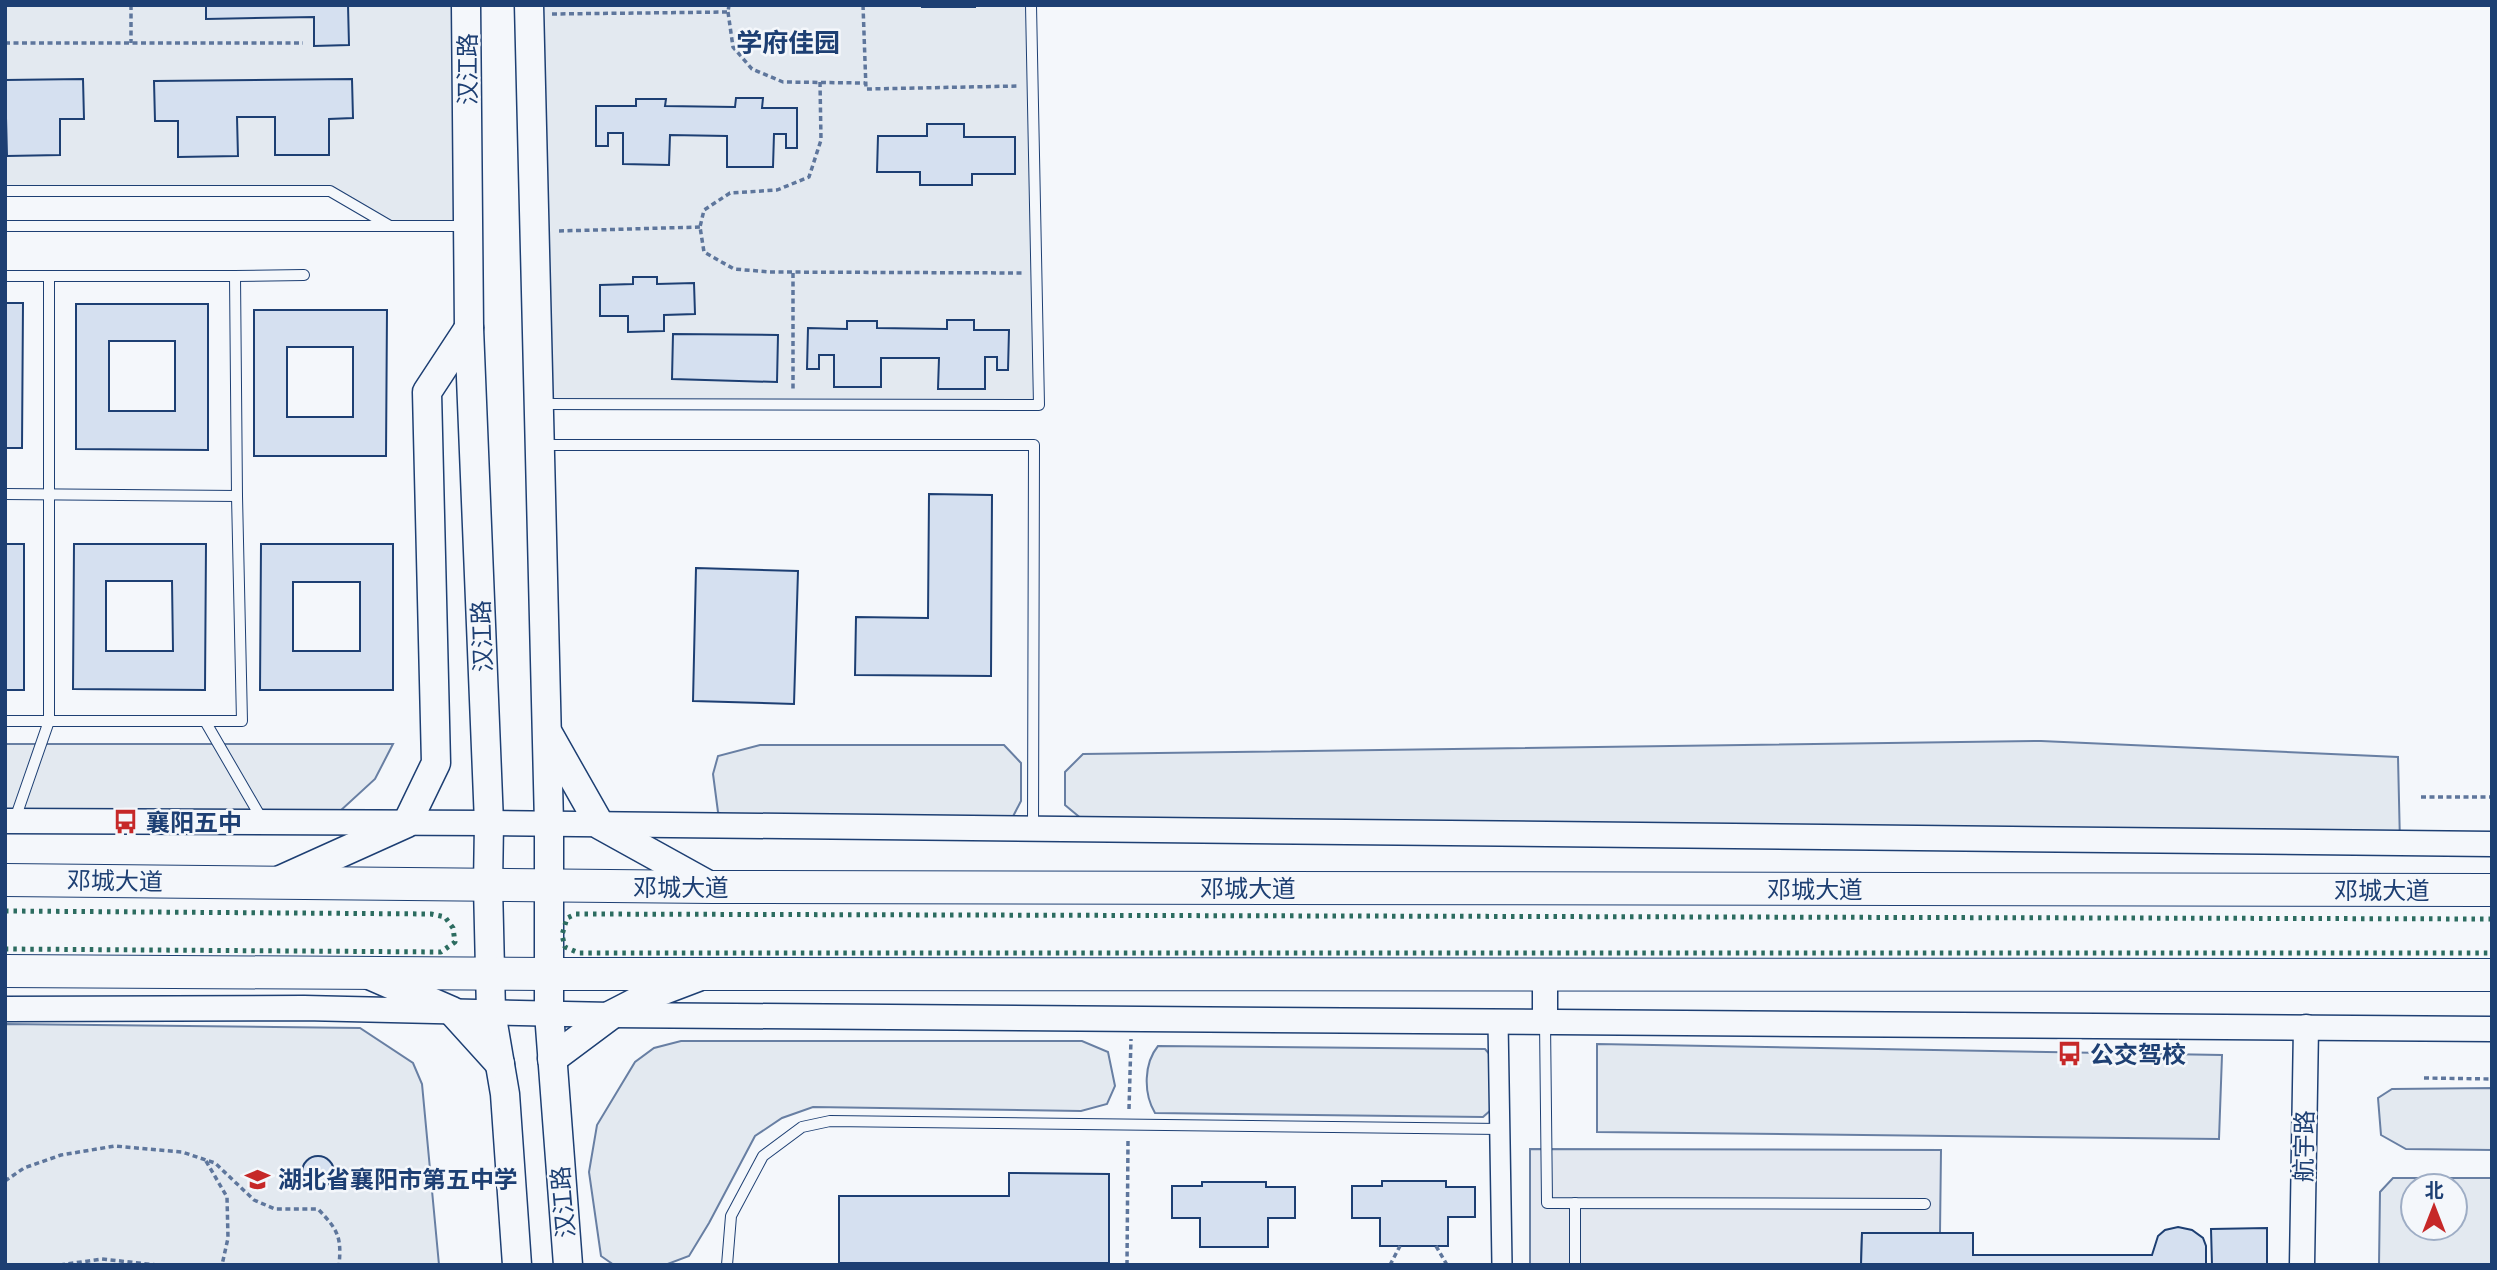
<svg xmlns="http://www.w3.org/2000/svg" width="2497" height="1270" font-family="Poppins,'Noto Sans SC',sans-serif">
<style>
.green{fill:#e3e9f0;stroke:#687fa3;stroke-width:2;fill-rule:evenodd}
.parking{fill:#e3e8f0;stroke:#687fa3;stroke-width:2}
.building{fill:#d5e0f0;stroke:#1d3f73;stroke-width:2;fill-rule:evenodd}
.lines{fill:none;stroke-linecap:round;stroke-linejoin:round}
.service-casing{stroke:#1d3f73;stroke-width:12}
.minor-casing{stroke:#1d3f73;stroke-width:22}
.tertiary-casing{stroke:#1d3f73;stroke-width:27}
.secondary-casing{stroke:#1d3f73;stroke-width:31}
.trunk-casing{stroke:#1d3f73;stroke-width:34}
.path{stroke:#5e769c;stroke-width:3.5;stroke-dasharray:5 3.5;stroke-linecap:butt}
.service{stroke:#f4f7fb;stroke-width:10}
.minor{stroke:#f4f7fb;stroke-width:19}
.tertiary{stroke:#f4f7fb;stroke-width:24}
.secondary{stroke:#f4f7fb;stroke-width:28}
.trunk{stroke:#f4f7fb;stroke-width:32}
.hedge{stroke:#2c6c60;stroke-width:5;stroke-dasharray:3.5 5;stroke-linecap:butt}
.labels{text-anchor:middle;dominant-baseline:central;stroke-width:5;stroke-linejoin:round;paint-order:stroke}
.street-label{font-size:24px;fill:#1d3f73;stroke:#f4f7fb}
.poi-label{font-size:24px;font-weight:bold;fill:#1d3f73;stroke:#f4f7fb;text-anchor:start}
.neighbourhood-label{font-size:26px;font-weight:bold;fill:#1d3f73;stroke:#f4f7fb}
</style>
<rect width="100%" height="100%" fill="#f4f7fb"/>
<g class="green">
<polygon points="5,5 466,5 468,226 390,226 330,191 5,193"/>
<polygon points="529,5 1031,5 1039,405 538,404"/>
<polygon points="2041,741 2398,757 2400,843 1095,830 1065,805 1065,772 1083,754"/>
<polygon points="5,744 393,744 375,779 327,823 5,821"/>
<polygon points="760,745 1004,745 1021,763 1021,801 1007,828 734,826 718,812 713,774 718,756"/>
<polygon points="5,1024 360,1028 413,1063 422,1084 439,1265 5,1265"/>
<polygon points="681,1041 1082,1041 1108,1052 1115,1086 1107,1104 1081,1111 813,1107 782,1118 755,1136 709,1223 689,1256 665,1265 614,1265 601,1256 589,1172 597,1125 635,1062 654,1048"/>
<polygon points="1597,1044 2222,1055 2219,1139 1597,1132"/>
<path d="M 1158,1046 L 1485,1049 L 1492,1057 L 1492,1109 L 1483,1117 L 1155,1113 C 1143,1093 1144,1063 1158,1046 Z"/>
<polygon points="2492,1088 2492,1150 2406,1149 2381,1135 2378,1098 2392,1089"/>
<path d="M 2393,1178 L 2492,1178 L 2492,1265 L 2379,1265 L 2380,1192 ZM 2413,1186 L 2455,1186 L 2455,1228 L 2413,1228 Z"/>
</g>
<polygon class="parking" points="1530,1149 1941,1150 1940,1233 1862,1233 1861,1265 1530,1265"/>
<g class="building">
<polygon points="206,5 348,5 349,45 314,46 314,17 206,19"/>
<rect x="922" y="5" width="53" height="2"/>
<polygon points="83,79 84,119 60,119 60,155 7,156 5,80"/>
<polygon points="352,79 353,118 329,119 329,155 275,155 275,117 237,117 238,156 178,157 178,121 155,121 154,81"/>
<polygon points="736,98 763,98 762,108 797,108 797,148 786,148 786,134 774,134 773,167 727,167 727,136 670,135 669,165 623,164 623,133 608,133 608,146 596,146 596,106 636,106 636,99 666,99 665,106 735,107"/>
<polygon points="927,124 964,124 964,137 1015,137 1015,174 972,174 972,185 920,185 920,172 877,172 878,136 927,136"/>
<polygon points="633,277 657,277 657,284 694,283 695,314 664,315 664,331 628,332 628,316 600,316 600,285 633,284"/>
<polygon points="5,303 23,303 22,448 5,448"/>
<path d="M 76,304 L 208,304 L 208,450 L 76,449 ZM 109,341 L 175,341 L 175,411 L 109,411 Z"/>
<path d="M 254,310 L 387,310 L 386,456 L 254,456 ZM 287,347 L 353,347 L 353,417 L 287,417 Z"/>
<polygon points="947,320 974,320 974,330 1009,330 1008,370 997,370 997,357 985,357 985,389 938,389 939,358 881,358 881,387 834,387 834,355 819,355 819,369 807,369 808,328 847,329 847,321 877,321 877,328 947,329"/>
<polygon points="673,334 778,335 777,382 672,379"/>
<polygon points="929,494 992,495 991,676 855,675 856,617 928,618"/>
<rect x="5" y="544" width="19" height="146"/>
<path d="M 74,544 L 206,544 L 205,690 L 73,689 ZM 106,581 L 172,581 L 173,651 L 106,651 Z"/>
<path d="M 261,544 L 393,544 L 393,690 L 260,690 ZM 293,582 L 360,582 L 360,651 L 293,651 Z"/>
<polygon points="696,568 798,571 794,704 693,701"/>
<circle cx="318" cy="1172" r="16"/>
<polygon points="1009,1173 1109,1174 1109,1263 839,1263 839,1196 1009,1196"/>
<polygon points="1382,1181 1446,1181 1446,1187 1475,1187 1475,1217 1448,1217 1448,1246 1380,1246 1380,1218 1352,1218 1352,1186 1382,1186"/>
<polygon points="1202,1182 1266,1182 1266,1187 1295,1187 1295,1218 1268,1218 1268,1247 1200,1247 1200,1218 1172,1218 1172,1186 1202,1186"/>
<polygon points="2178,1227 2192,1230 2203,1238 2206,1246 2206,1265 1861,1265 1862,1233 1973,1233 1973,1255 2152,1255 2158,1236 2165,1230"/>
<polygon points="2267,1228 2267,1265 2212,1265 2211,1229"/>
</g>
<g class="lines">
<defs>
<g id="service">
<polyline points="5,191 330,191 390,226 464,226"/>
<polyline points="5,226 390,226"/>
<polyline points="5,276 235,276 237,496 242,721 5,721"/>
<polyline points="235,276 304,275"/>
<polyline points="542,404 1039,405 1031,5"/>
<polyline points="544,445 1034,445 1033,828"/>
<polyline points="5,494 237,496"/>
<polyline points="205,721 263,821"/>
<polyline points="15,819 49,721 49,276"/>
<polyline points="1545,1022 1547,1203 1925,1204"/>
<polyline points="1575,1203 1575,1265"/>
<polyline points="727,1265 731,1216 763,1156 802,1127 830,1121 1500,1129"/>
</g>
<polyline id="minor" points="1498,1021 1502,1265"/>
<g id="tertiary">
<polyline points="5,821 489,823 2492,844"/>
<polyline points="1545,974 1545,1021"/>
<polyline points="5,1009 304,1008 611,1015 2492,1029"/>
<polyline points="2302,1265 2306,1027"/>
</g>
<g id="secondary">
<polyline points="466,5 469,328 489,823 488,886 491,1012 505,1094 517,1265"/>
<polyline points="529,5 549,824 549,1013 568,1265"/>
<polyline points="549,735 600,825 712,887"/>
<polyline points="276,882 407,823 436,763 427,392 469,328"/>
<polyline points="367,974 452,1011 500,1064"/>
<polyline points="552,1059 611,1015 648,996 698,977"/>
</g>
<g id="trunk">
<polyline points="5,880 712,887 2492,890"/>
<polyline points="5,971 549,974 2492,975"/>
</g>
</defs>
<use href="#service" class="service-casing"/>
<use href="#minor" class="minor-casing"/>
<use href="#tertiary" class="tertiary-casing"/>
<use href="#secondary" class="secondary-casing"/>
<use href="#trunk" class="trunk-casing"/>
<g class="path">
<polyline points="131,5 131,43"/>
<polyline points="863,5 866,89 1018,86"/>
<polyline points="728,12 733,47 752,69 783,82 865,83"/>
<polyline points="552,14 728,12 729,5"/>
<polyline points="5,43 303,43"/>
<polyline points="820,82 821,140 809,177 777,190 730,193 704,210 700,227 704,252 734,269 770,272 1023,273"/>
<polyline points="559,231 700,227"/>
<polyline points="793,273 793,392"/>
<polyline points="2421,797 2492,797"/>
<polyline points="2424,1078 2492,1079"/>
<polyline points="1129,1109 1131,1039"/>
<polyline points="206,1161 227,1197 228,1238 222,1265"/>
<path d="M 5,1181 L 24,1168 L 61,1155 L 115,1146 L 182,1152 L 215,1163 L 254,1200 L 275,1209 L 318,1209 C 337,1229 342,1236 339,1265"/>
<polyline points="1436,1246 1447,1265"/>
<polyline points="60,1265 102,1259 157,1265"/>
<polyline points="1127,1265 1128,1141"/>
<polyline points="1390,1265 1400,1246"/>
</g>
<use href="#service" class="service"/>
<use href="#minor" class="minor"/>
<use href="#tertiary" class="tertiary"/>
<use href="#secondary" class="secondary"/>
<use href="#trunk" class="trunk"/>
<g class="hedge">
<polyline points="5,911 431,914 445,917 453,928 455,942 441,952 5,949"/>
<polyline points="2492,919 576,914 567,918 562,935 565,947 579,953 2492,953"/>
</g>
</g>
<defs>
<symbol id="bus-bare" viewBox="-9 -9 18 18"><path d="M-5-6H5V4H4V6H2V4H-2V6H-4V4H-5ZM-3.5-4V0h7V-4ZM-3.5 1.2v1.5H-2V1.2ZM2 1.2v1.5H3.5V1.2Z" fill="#c62828" stroke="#f4f7fb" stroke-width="2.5" paint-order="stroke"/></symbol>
<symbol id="school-bare" viewBox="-9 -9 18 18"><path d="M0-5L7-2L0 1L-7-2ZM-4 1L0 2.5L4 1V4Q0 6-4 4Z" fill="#c62828" stroke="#f4f7fb" stroke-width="2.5" paint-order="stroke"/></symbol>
</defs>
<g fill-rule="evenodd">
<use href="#bus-bare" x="108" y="804" width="35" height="35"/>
<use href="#bus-bare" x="2052" y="1036" width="35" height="35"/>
<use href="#school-bare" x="240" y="1162" width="35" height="35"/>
</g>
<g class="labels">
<g class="street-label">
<text transform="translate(467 69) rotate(-90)">汉江路</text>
<text transform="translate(482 636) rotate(-92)">汉江路</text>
<text transform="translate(115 881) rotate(1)">邓城大道</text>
<text x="681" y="887">邓城大道</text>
<text x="1248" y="888">邓城大道</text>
<text x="1815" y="889">邓城大道</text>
<text x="2382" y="890">邓城大道</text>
<text transform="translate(2304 1146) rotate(-89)">航宇路</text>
<text transform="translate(563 1202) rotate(-95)">汉江路</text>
</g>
<g class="poi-label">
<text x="146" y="822">襄阳五中</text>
<text x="2090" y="1054">公交驾校</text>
<text x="278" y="1179">湖北省襄阳市第五中学</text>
</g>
<g class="neighbourhood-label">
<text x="788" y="43">学府佳园</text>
</g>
</g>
<rect width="2497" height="1270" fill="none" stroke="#1d3f73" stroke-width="14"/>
<g transform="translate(2434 1207)"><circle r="33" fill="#f4f7fb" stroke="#9eadc5" stroke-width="2"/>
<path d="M0-5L12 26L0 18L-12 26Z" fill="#c62828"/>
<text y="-10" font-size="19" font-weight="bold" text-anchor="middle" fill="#1d3f73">北</text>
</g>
</svg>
